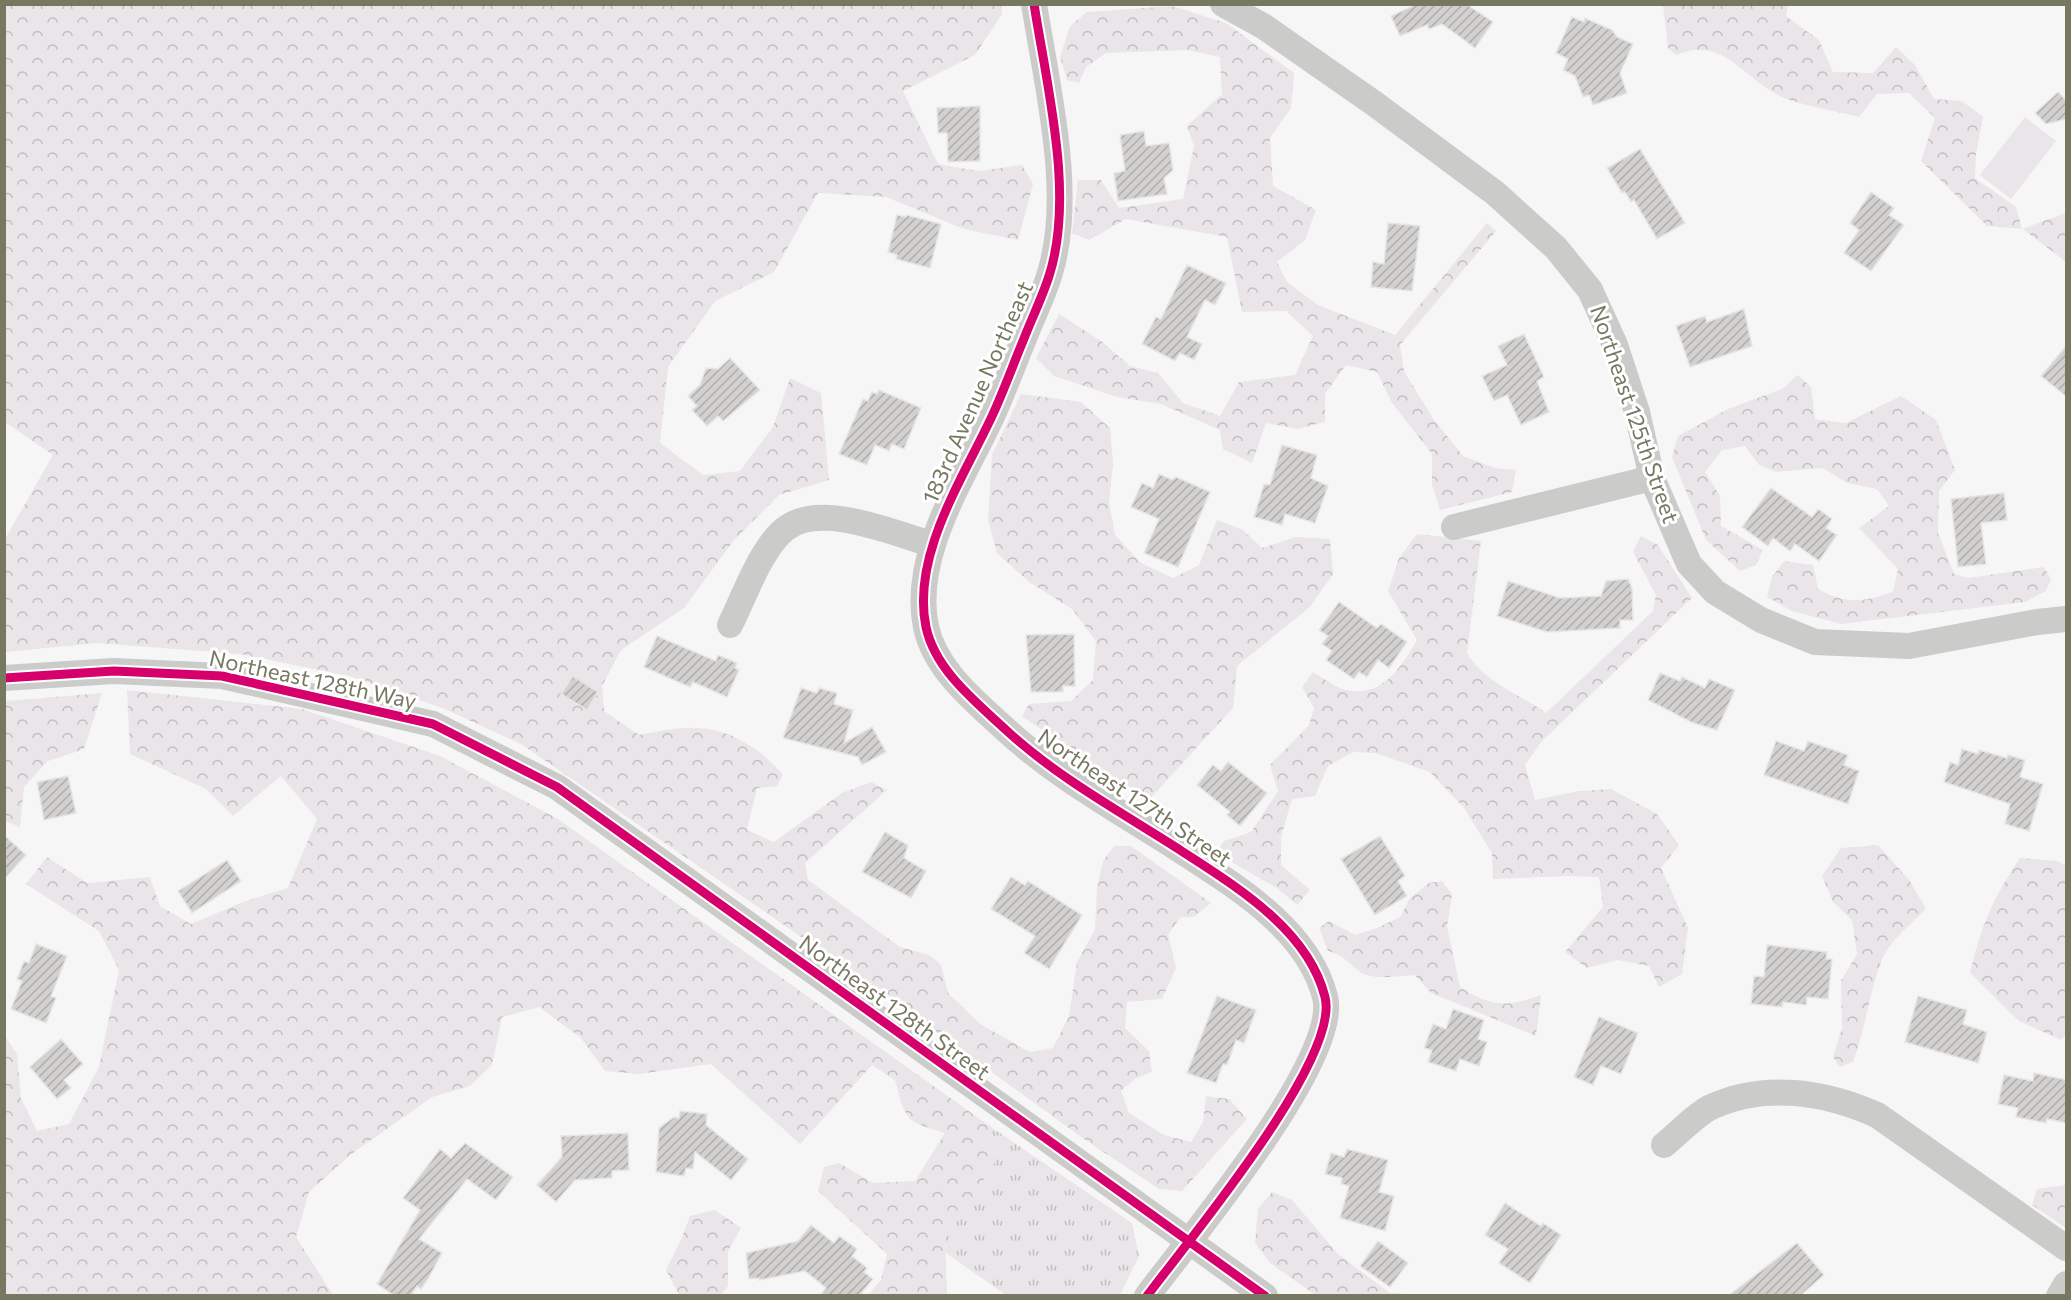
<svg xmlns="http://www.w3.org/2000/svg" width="2071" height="1300" font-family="Commissioner,sans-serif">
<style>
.grass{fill:url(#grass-tufts)}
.forest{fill:url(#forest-crowns)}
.garden{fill:#e9e5e9}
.building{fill:url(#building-hatch);stroke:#e6e6e6;stroke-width:1.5}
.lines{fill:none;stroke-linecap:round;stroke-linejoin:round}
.minor{stroke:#cbccc9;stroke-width:26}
.cycleway-casing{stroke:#fff;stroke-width:13}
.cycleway{stroke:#d6006c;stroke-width:9}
.labels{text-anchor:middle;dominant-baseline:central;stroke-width:6;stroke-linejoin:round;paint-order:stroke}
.street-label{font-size:22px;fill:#767860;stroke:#fff}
</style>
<defs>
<pattern id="grass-tufts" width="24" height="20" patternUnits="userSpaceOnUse" patternTransform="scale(1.5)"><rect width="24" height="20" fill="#e9e5e9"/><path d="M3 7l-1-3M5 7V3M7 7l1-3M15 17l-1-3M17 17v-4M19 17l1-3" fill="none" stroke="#c1bec0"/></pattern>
<pattern id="forest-crowns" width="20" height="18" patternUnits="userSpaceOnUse" patternTransform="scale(1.5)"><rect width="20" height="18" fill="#e9e5e9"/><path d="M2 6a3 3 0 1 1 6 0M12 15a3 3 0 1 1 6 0" fill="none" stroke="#c1bec0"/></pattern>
<pattern id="building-hatch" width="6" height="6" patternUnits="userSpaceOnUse" patternTransform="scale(1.5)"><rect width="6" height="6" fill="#d2d1cf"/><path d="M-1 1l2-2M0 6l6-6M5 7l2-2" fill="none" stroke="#afaeab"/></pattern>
</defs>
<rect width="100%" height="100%" fill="#f7f6f7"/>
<polygon class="grass" points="994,1129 1132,1223 1139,1256 1120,1295 1006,1295 946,1253 945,1239 998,1157 986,1140"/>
<g class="forest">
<path d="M 5,5 L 1001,5 L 1002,14 L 975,55 L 903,91 L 938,164 L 978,171 L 1022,165 L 1033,184 L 1018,240 L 964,229 L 886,197 L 818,193 L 774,272 L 715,301 L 668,367 L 660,443 L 703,475 L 740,471 L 773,427 L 790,378 L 821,393 L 829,480 L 779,495 L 734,540 L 684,608 L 621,650 L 602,686 L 604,711 L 639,735 C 657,732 677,727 695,728 C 729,728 763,750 783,775 L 777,786 L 757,788 L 747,830 L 774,842 L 842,793 L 871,782 L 887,790 L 805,863 L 808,880 L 900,947 L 929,955 L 941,965 L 948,993 L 980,1024 L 1030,1052 L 1053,1048 L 1069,1016 L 1077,962 L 1095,930 L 1097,889 L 1103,861 L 1114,846 L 1131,846 L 1211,903 L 1194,917 L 1181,917 L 1168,934 L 1176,968 L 1162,999 L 1127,1002 L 1125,1028 L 1149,1051 L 1152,1072 L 1135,1079 L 1121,1091 L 1129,1113 L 1164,1135 L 1191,1142 L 1203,1122 L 1206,1096 L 1229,1099 L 1247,1119 L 1182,1191 L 1159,1189 L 1084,1139 L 884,994 L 521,744 L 445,709 L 349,676 L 240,654 L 97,643 L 5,652 L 5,539 L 53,455 L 5,422 Z"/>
<path d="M 1663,5 L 1788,5 L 1786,16 L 1819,40 L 1833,72 L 1873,73 L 1896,47 L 1915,65 L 1934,99 L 1962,101 L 1983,117 L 1976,154 L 1975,178 L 2016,207 L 2022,229 L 2066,213 L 2066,262 L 2023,229 L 1987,226 L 1921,161 L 1935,118 L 1909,93 L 1877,94 L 1859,117 C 1837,111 1797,105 1778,95 C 1742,77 1723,35 1676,55 L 1668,48 Z"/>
<polygon points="1172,6 1226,23 1294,73 1291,108 1270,138 1273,186 1316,210 1305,240 1277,262 1287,282 1318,305 1395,335 1487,223 1496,231 1400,345 1404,371 1432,417 1463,456 1495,468 1516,470 1512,492 1440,510 1432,484 1432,454 1392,403 1377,372 1346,365 1325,394 1325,422 1298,429 1266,423 1252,463 1223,449 1220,430 1161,404 1117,397 1054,376 1036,358 1059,314 1101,341 1130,366 1158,373 1183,403 1220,416 1239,382 1295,375 1313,336 1286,311 1242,312 1227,237 1126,219 1089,240 1072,233 1078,180 1101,180 1119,208 1183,199 1194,146 1187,126 1222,94 1220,57 1187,50 1106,53 1086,67 1079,83 1067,80 1060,57 1070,26 1087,12"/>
<path d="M 1798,375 L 1811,387 L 1815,419 L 1846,423 L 1901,396 L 1936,420 L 1955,470 L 1939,491 L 1938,533 L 1954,574 L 1968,578 L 2044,567 L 2051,579 L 2046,591 L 2025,602 L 1841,624 L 1792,611 L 1767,597 L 1772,577 L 1784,561 L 1813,565 L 1818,589 C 1847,605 1862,602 1893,592 L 1898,569 L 1859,528 L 1889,506 L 1877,489 L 1847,483 L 1823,468 L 1776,472 L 1759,465 L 1745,446 L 1722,450 L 1705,472 L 1720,496 L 1721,526 L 1763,550 L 1756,565 L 1740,571 L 1706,540 L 1672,457 L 1678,436 L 1728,409 L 1782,389 Z"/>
<polygon points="1021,394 1081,402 1110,428 1113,462 1109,503 1115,535 1141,563 1173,578 1199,565 1217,520 1243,530 1262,548 1296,537 1330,539 1333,574 1310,607 1237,666 1233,708 1146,803 1022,716 1029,704 1071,701 1093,680 1096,641 1072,609 1029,582 997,553 988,520 992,455"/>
<path d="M 1417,534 L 1481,541 L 1467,653 C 1485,683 1518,693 1546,713 L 1653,611 L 1656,595 L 1633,552 L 1641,536 L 1658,545 L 1692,598 L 1542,741 L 1525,765 L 1535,800 L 1579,791 L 1611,789 L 1657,814 L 1679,845 L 1661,868 L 1688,928 L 1682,974 L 1659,987 L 1649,966 L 1618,960 L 1587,968 L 1565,952 L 1603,907 L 1599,877 L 1567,876 L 1493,879 L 1492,853 L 1464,808 L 1430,772 L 1375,753 L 1353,752 L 1328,766 L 1315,796 L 1292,799 L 1281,837 L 1281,865 L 1310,890 L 1297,905 L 1277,888 L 1216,853 L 1224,841 L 1251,832 L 1278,791 L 1270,765 L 1309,725 L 1314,708 L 1302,687 L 1313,672 C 1323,677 1335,688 1346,690 C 1383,698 1401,667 1417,640 L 1388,591 L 1399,558 Z"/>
<path d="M 127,690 L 302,709 L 440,756 L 558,819 L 994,1129 L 986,1140 L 998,1157 L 945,1239 L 947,1295 L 868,1295 L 881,1280 L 887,1254 L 818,1191 L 824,1167 L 839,1163 L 873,1183 L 915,1181 L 945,1133 C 904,1121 906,1120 895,1080 L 872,1065 L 800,1144 L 711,1064 L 639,1074 L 605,1071 L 581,1038 L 539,1007 L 502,1017 L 492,1065 L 470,1086 L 432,1097 L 350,1155 L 309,1192 L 296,1237 L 333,1295 L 5,1295 L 5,1036 L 17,1054 L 21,1098 L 37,1131 L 69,1124 L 99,1067 L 119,970 L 99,931 L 26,884 L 47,857 L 87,883 L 150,877 L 160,906 L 191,924 L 243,902 L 288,888 L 317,819 L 281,776 L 233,816 L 206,789 L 130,754 Z"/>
<polygon points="102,693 84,749 48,761 24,787 20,827 5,821 5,701"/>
<path d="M 1878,845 L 1910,881 L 1926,909 C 1911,924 1889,941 1881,962 C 1869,994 1865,1030 1853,1062 L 1840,1067 L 1833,1057 L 1842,1028 L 1841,981 L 1857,954 L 1852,920 L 1833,902 L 1822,876 L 1841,848 Z"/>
<path d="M 2020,858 L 2058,861 L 2066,866 L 2066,1034 L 2061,1040 L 2019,1021 L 1970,973 C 1981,926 1993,898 2020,858 Z"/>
<path d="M 1442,881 L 1452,894 L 1447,927 L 1460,987 C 1492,1007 1506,1008 1541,995 L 1536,1036 L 1431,993 L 1415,975 C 1399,976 1371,981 1359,971 C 1345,960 1346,957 1328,951 L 1319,928 L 1329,921 L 1355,935 L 1377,928 L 1400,917 L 1410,898 L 1429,883 Z"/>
<polygon points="2066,1185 2066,1228 2032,1205 2037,1189"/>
<polygon points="1272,1192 1292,1200 1338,1254 1390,1293 1422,1295 1315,1295 1270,1263 1255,1243 1258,1209"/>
<polygon points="715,1210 741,1228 728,1251 728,1286 721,1295 679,1295 666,1270 681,1240 690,1216"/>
</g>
<polygon class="garden" points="2025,117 2056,141 2011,199 1980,175"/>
<g class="building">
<polygon points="1417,4 1466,4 1493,22 1475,48 1442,24 1429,29 1427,25 1400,36 1391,16"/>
<polygon points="1572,17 1584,22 1585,18 1612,30 1617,37 1633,44 1620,73 1627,93 1593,105 1589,95 1583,97 1575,76 1563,70 1568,59 1556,53"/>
<polygon points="2058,92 2067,101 2067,119 2046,124 2035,113"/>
<polygon points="980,106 980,161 948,162 947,133 938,133 937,108"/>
<polygon points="1144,131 1146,146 1169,143 1173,170 1164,178 1167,194 1118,201 1114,173 1125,171 1120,135"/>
<polygon points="1640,149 1685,223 1657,239 1634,200 1631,202 1625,192 1622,193 1607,168"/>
<polygon points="1871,192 1894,208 1889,215 1904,225 1871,271 1844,253 1859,230 1850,223"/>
<polygon points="897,215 906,217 907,215 941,224 930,268 896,259 897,255 888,252"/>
<polygon points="1388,223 1420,226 1412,291 1371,287 1373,262 1384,264"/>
<polygon points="1187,265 1226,283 1215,305 1205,300 1187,337 1202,344 1194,360 1180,353 1175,361 1142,344 1156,317 1161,319"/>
<polygon points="1744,309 1752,346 1690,367 1676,326 1705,316 1707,322"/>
<polygon points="1524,334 1544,377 1537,381 1549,412 1521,425 1507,395 1494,401 1482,376 1507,365 1498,346"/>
<polygon points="2067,345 2067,397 2041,376"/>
<polygon points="730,358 760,390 723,421 718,416 707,426 692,410 697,406 688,396 700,385 706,368 718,369"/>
<polygon points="879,390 921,408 904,449 892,444 889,451 875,445 867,465 839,454 863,399 868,401 872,392 877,394"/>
<polygon points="1282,445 1317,455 1311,478 1328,486 1315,523 1285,514 1282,525 1254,517 1264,484 1270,485"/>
<polygon points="1159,474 1172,480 1176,477 1210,492 1178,567 1144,553 1159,519 1131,507 1142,483 1153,488"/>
<polygon points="1771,488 1812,517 1818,509 1832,519 1826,528 1837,535 1819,561 1795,544 1790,551 1773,538 1768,546 1742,527"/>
<polygon points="2004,493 2007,520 1981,523 1986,564 1958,567 1951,499"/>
<polygon points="1628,579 1632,588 1633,620 1620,620 1620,628 1547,632 1497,616 1508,581 1560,598 1601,596 1606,581"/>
<polygon points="1339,602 1377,628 1381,624 1407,642 1389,668 1378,660 1367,677 1359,672 1354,679 1326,660 1332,651 1322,644 1328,636 1319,630"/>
<polygon points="1074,634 1075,686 1063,686 1063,692 1031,692 1026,635"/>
<polygon points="657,636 716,661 718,655 737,663 735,668 739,670 727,697 693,682 690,687 644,667"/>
<polygon points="1660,673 1680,681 1682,677 1705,688 1709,679 1735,690 1717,730 1693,723 1648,700"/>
<polygon points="573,676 598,692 587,710 561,694"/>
<polygon points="801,688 817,693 819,688 837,693 834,704 853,710 844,743 872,727 886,752 862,765 858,757 783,738"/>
<polygon points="1776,741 1804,751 1808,741 1848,755 1844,765 1859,771 1848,804 1764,775"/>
<polygon points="1962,749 1978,754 1979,750 2007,758 2008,755 2025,760 2020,777 2043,784 2029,831 2005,824 2010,804 1944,782 1950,762 1958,765"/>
<polygon points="1228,762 1267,793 1240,826 1227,815 1230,812 1197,785 1213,765 1221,771"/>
<polygon points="68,776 76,813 44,820 37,782"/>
<polygon points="885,832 908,845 904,858 926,871 911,898 862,872"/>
<polygon points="4,835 26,855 4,879"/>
<polygon points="1380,836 1405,876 1398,881 1407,896 1375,915 1341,859"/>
<polygon points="227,860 241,881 192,913 178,891"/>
<polygon points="1011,877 1025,885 1028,881 1082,915 1049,969 1024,953 1035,936 991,909"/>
<polygon points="36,944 67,956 51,996 56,998 46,1023 11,1009 22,981 17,979 24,961 29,963"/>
<polygon points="1767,945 1827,952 1826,959 1832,959 1828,999 1807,997 1806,1005 1783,1002 1782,1007 1751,1004 1754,976 1764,977"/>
<polygon points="1217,996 1256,1010 1244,1043 1236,1040 1227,1065 1223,1064 1216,1083 1187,1073"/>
<polygon points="1918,996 1967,1010 1963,1024 1987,1032 1978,1063 1905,1042"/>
<polygon points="1453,1009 1484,1020 1478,1039 1487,1042 1479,1066 1460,1059 1456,1071 1428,1062 1432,1050 1424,1048 1433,1024 1446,1029"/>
<polygon points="1599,1017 1638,1033 1621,1074 1601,1066 1593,1085 1574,1077"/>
<polygon points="61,1039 83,1064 64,1080 71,1088 57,1099 30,1067"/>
<polygon points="2034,1073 2067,1080 2067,1123 2047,1119 2046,1123 2016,1117 2018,1108 1998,1104 2004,1075 2033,1081"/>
<polygon points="680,1111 707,1114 706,1125 748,1159 731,1180 695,1152 693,1169 686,1168 684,1176 656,1172 659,1128 674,1117 679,1118"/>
<polygon points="628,1133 629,1170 612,1171 612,1178 575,1180 556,1202 537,1185 562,1157 561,1136"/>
<polygon points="465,1143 513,1177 496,1200 467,1179 419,1239 442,1253 428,1279 421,1289 417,1286 411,1296 395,1296 377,1284 420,1210 403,1198 440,1149 451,1158"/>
<polygon points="1347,1149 1388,1160 1379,1192 1394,1196 1385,1231 1340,1218 1349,1186 1341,1184 1342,1178 1325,1174 1331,1153 1344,1157"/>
<polygon points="1505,1203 1541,1226 1543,1223 1561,1235 1530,1283 1499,1263 1508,1249 1485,1235"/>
<polygon points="811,1225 834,1243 839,1236 857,1249 852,1256 867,1268 864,1272 873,1279 859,1296 820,1296 826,1288 805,1271 759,1280 759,1278 749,1279 746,1253 798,1241"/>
<polygon points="1378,1241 1408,1263 1390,1287 1360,1266"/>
<polygon points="1797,1243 1824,1275 1800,1296 1728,1296"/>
</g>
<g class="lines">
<g class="minor">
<path d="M 1034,4 C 1047,87 1075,196 1049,276 C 1042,298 1031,320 1023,341 C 1013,365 1004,390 993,414 C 964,477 911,555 926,627 C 935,670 976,702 1006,730 C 1058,778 1121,812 1180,850 C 1235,886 1308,929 1325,997 C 1341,1059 1187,1242 1147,1296"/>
<polyline points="1223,4 1263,26 1375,104 1495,193 1556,248 1590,290 1615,345 1637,412 1652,478 1689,564 1715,592 1761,620 1815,642 1909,646 2037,622 2066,619"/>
<polyline points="1454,527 1652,478"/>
<path d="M 730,625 C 744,597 761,548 785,529 C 820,501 893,533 931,544"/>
<polyline points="4,678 114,671 222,676 433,724 557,787 1265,1296"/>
<path d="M 1664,1145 C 1679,1133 1695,1115 1711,1107 C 1765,1082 1825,1092 1877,1115 L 2066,1248"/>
<polyline points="2059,1296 2066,1284"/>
</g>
<defs>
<g id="cycleway">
<path d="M 1034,4 C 1047,87 1075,196 1049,276 C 1042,298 1031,320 1023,341 C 1013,365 1004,390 993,414 C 964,477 911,555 926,627 C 935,670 976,702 1006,730 C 1058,778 1121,812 1180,850 C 1235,886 1308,929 1325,997 C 1341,1059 1187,1242 1147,1296"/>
<polyline points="4,678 114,671 222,676 433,724 557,787 1265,1296"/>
</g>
</defs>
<use href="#cycleway" class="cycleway-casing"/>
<use href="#cycleway" class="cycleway"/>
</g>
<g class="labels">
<g class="street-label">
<text transform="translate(977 392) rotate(-66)">183rd Avenue Northeast</text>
<text transform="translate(1635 414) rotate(71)">Northeast 125th Street</text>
<text transform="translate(313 679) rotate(12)">Northeast 128th Way</text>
<text transform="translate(1135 797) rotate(34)">Northeast 127th Street</text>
<text transform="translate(895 1007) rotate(36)">Northeast 128th Street</text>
</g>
</g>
<rect width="2071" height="1300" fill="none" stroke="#767860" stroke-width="12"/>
</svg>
